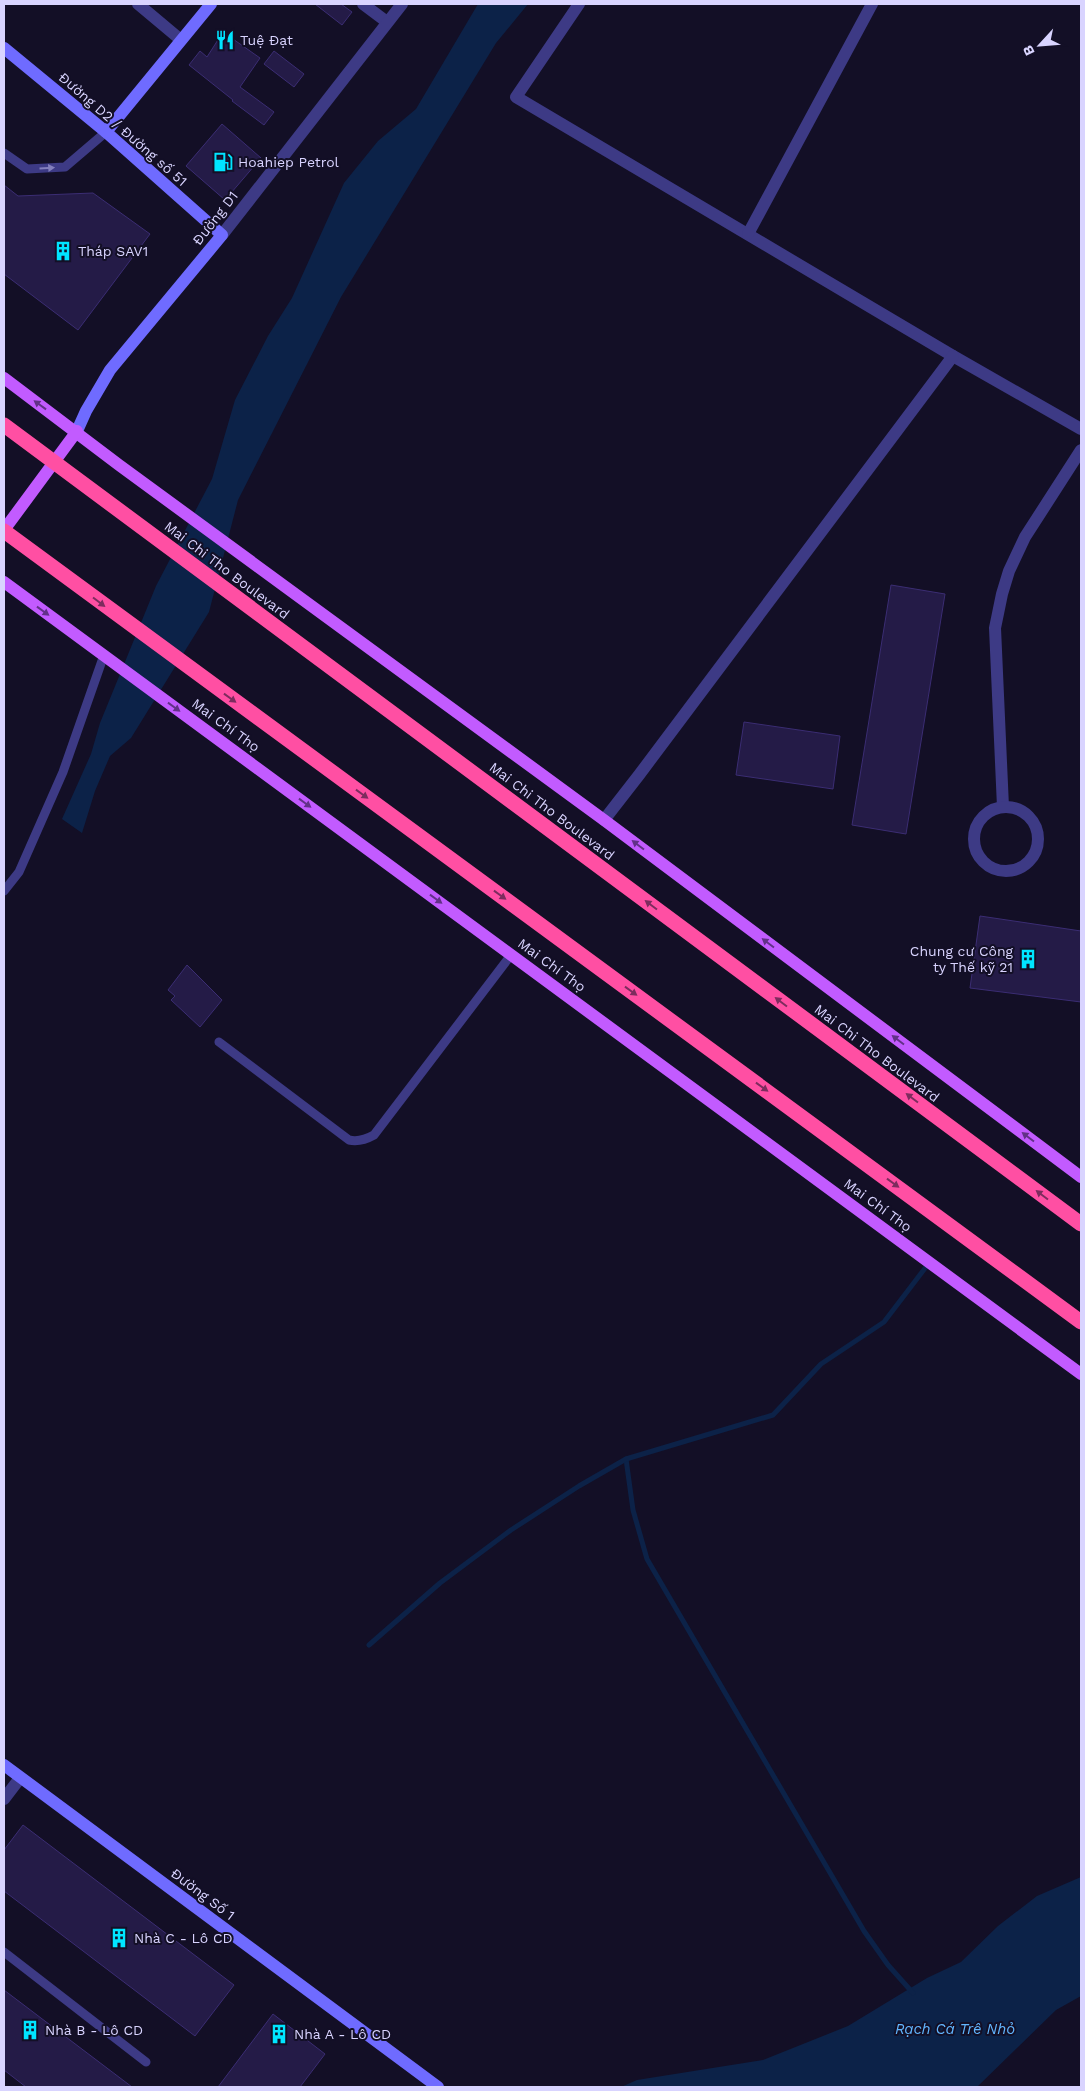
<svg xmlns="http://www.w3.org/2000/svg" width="1085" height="2091" font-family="'Work Sans',sans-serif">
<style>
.water{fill:#0c2248}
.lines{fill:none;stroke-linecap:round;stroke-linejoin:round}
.stream{stroke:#0c2248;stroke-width:5}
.building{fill:#241b47;stroke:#3b2d73}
.lane{stroke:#3d3a85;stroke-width:9}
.street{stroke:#3d3a85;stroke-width:12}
.secondary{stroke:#6f6bff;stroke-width:12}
.primary{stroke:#c25bff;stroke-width:12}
.highway{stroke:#ff4fa3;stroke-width:15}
.oneway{fill:#837fbc}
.oneway2{fill:#623188}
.oneway3{fill:#7d2c5e}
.labels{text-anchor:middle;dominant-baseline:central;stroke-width:4;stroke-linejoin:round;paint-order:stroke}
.poi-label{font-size:14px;fill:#d9d4ff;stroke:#130f26;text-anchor:start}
.street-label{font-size:14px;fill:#d9d4ff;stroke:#130f26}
.water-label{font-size:15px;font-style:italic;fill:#62b6ff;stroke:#130f26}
</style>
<rect width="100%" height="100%" fill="#130f26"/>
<g class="water">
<polygon points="478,4 528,4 496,43 341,297 238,500 209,612 131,738 110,756 95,791 82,833 62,819 91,754 100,723 156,586 212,479 235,400 268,336 292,298 344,183 378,141 416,109"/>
<polygon points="1081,1877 1081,1996 1056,2010 977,2087 621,2087 637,2080 763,2060 848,2026 927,1978 961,1962 998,1926 1037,1896"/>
</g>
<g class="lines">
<g class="stream">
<polyline points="626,1459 633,1510 647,1559 864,1931 888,1965 913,1993"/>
<polyline points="369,1645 440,1583 511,1530 579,1486 626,1459 773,1415 821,1364 884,1322 929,1263"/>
</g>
</g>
<g class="building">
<polygon points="315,4 341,4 352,12 342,25"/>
<polygon points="223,32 260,58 240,87 274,112 264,125 232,101 233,100 189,65 200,51 207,57"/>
<polygon points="274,51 304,74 294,87 264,64"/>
<polygon points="222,124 261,158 225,200 186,166"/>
<polygon points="4,185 18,196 93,193 150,234 78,330 4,274"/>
<polygon points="891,585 945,594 906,834 852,825"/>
<polygon points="744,722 840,736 833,789 736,775"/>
<polygon points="980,916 1081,931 1081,1002 970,988"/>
<polygon points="187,965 222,1000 200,1027 171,1000 175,996 168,990"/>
<polygon points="23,1825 234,1985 195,2036 4,1891 4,1850"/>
<polygon points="4,1990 132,2087 26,2087 4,2070"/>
<polygon points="273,2014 325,2054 300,2087 218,2087"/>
</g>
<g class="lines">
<g class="lane">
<polyline points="4,153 27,169 65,167 106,132"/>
<polyline points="4,891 19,872 63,772 104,655"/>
<path d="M 219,1042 L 349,1140 C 358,1142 365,1140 374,1135 L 511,955"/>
<polyline points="4,1952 146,2062"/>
</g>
<g class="street">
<polyline points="138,4 181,40"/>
<polyline points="363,4 387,22"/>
<polyline points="579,4 516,97 953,356 1081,429"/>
<polyline points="748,234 872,4"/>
<polyline points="222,235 402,4"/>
<polyline points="1003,807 995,628 1002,594 1009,571 1025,537 1081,450"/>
<circle cx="1006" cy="839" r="32"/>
<polyline points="604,820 639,775 953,356"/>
<polyline points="4,1799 20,1778"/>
</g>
<g class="secondary">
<polyline points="4,48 106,132 222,235 110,370 86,411 77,431"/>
<polyline points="106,132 211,4"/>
<polyline points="4,1765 438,2087"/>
</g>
<g class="primary">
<polyline points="4,378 119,465 604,820 1081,1177"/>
<polyline points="4,530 77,431"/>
<polyline points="4,582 1081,1374"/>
</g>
<g class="highway">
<polyline points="4,425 1081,1224"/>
<polyline points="4,531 1081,1322"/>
</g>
</g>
<defs><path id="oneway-solid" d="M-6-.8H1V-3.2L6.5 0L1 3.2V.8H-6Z" transform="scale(1.25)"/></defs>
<use class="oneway" href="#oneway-solid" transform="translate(47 168) rotate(-4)"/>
<g class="oneway2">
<use href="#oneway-solid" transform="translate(40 405) rotate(-144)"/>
<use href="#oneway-solid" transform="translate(43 611) rotate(36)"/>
<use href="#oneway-solid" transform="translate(174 707) rotate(36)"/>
<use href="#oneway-solid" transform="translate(305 803) rotate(36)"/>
<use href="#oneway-solid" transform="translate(638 845) rotate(-143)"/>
<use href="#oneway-solid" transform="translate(436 899) rotate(36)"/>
<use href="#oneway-solid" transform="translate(768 943) rotate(-143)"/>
<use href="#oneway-solid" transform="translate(898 1040) rotate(-143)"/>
<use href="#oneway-solid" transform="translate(1028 1137) rotate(-143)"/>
</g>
<g class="oneway3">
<use href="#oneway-solid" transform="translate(99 602) rotate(37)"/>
<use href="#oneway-solid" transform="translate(230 698) rotate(36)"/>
<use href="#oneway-solid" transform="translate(362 794) rotate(36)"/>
<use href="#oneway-solid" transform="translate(500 895) rotate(36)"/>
<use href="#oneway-solid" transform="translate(651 905) rotate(-143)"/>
<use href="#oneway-solid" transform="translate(631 991) rotate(36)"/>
<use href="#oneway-solid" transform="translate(781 1002) rotate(-143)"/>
<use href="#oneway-solid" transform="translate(762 1087) rotate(36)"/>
<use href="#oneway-solid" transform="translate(912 1098) rotate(-143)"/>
<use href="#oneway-solid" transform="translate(893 1183) rotate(36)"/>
<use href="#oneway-solid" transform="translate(1042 1195) rotate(-143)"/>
</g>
<defs>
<symbol id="restaurant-bare" viewBox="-9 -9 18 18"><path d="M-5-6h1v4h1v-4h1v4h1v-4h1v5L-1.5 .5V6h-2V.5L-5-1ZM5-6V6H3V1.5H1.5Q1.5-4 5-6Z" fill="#00e5ff" stroke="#130f26" stroke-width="2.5" paint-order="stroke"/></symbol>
<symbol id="fuel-bare" viewBox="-9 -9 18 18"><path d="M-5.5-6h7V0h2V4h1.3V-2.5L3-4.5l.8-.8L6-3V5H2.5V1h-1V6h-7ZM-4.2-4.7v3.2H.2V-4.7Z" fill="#00e5ff" stroke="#130f26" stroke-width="2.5" paint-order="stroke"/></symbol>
<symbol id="building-bare" viewBox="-9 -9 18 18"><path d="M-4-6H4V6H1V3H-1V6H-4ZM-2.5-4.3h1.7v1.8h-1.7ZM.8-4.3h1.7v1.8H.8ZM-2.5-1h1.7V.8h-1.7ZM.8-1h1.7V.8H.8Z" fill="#00e5ff" stroke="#130f26" stroke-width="2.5" paint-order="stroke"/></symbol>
</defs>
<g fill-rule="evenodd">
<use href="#restaurant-bare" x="211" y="26" width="28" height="28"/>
<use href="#fuel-bare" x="209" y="148" width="28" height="28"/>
<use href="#building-bare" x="49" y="237" width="28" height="28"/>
<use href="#building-bare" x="1014" y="945" width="28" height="28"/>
<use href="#building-bare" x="105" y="1924" width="28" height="28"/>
<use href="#building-bare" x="16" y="2016" width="28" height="28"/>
<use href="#building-bare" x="265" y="2020" width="28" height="28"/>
</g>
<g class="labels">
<g class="poi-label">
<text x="240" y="40">Tuệ Đạt</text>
<text x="238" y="162">Hoahiep Petrol</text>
<text x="78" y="251">Tháp SAV1</text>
<text x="1013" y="951" text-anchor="end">Chung cư Công<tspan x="1013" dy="16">ty Thế kỹ 21</tspan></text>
<text x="134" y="1938">Nhà C - Lô CD</text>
<text x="45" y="2030">Nhà B - Lô CD</text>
<text x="294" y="2034">Nhà A - Lô CD</text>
</g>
<g class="street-label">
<text transform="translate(123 129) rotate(41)">Đường D2 / Đường số 51</text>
<text transform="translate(215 218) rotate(-52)">Đường D1</text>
<text transform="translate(227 570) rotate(37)">Mai Chi Tho Boulevard</text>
<text transform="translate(226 725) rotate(36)">Mai Chí Thọ</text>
<text transform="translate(552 811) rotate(37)">Mai Chi Tho Boulevard</text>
<text transform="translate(552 965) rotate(36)">Mai Chí Thọ</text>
<text transform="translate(877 1053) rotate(37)">Mai Chi Tho Boulevard</text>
<text transform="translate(878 1205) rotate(36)">Mai Chí Thọ</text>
<text transform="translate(203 1894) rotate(37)">Đường Số 1</text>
</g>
<g class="water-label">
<text x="955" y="2029">Rạch Cá Trê Nhỏ</text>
</g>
</g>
<rect width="1085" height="2091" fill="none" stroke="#d9d4ff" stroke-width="10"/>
<g transform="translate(1040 45) rotate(244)" stroke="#130f26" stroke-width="4" paint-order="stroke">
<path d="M0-4L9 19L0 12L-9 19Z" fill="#d9d4ff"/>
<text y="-8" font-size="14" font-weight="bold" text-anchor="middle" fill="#d9d4ff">B</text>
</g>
</svg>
